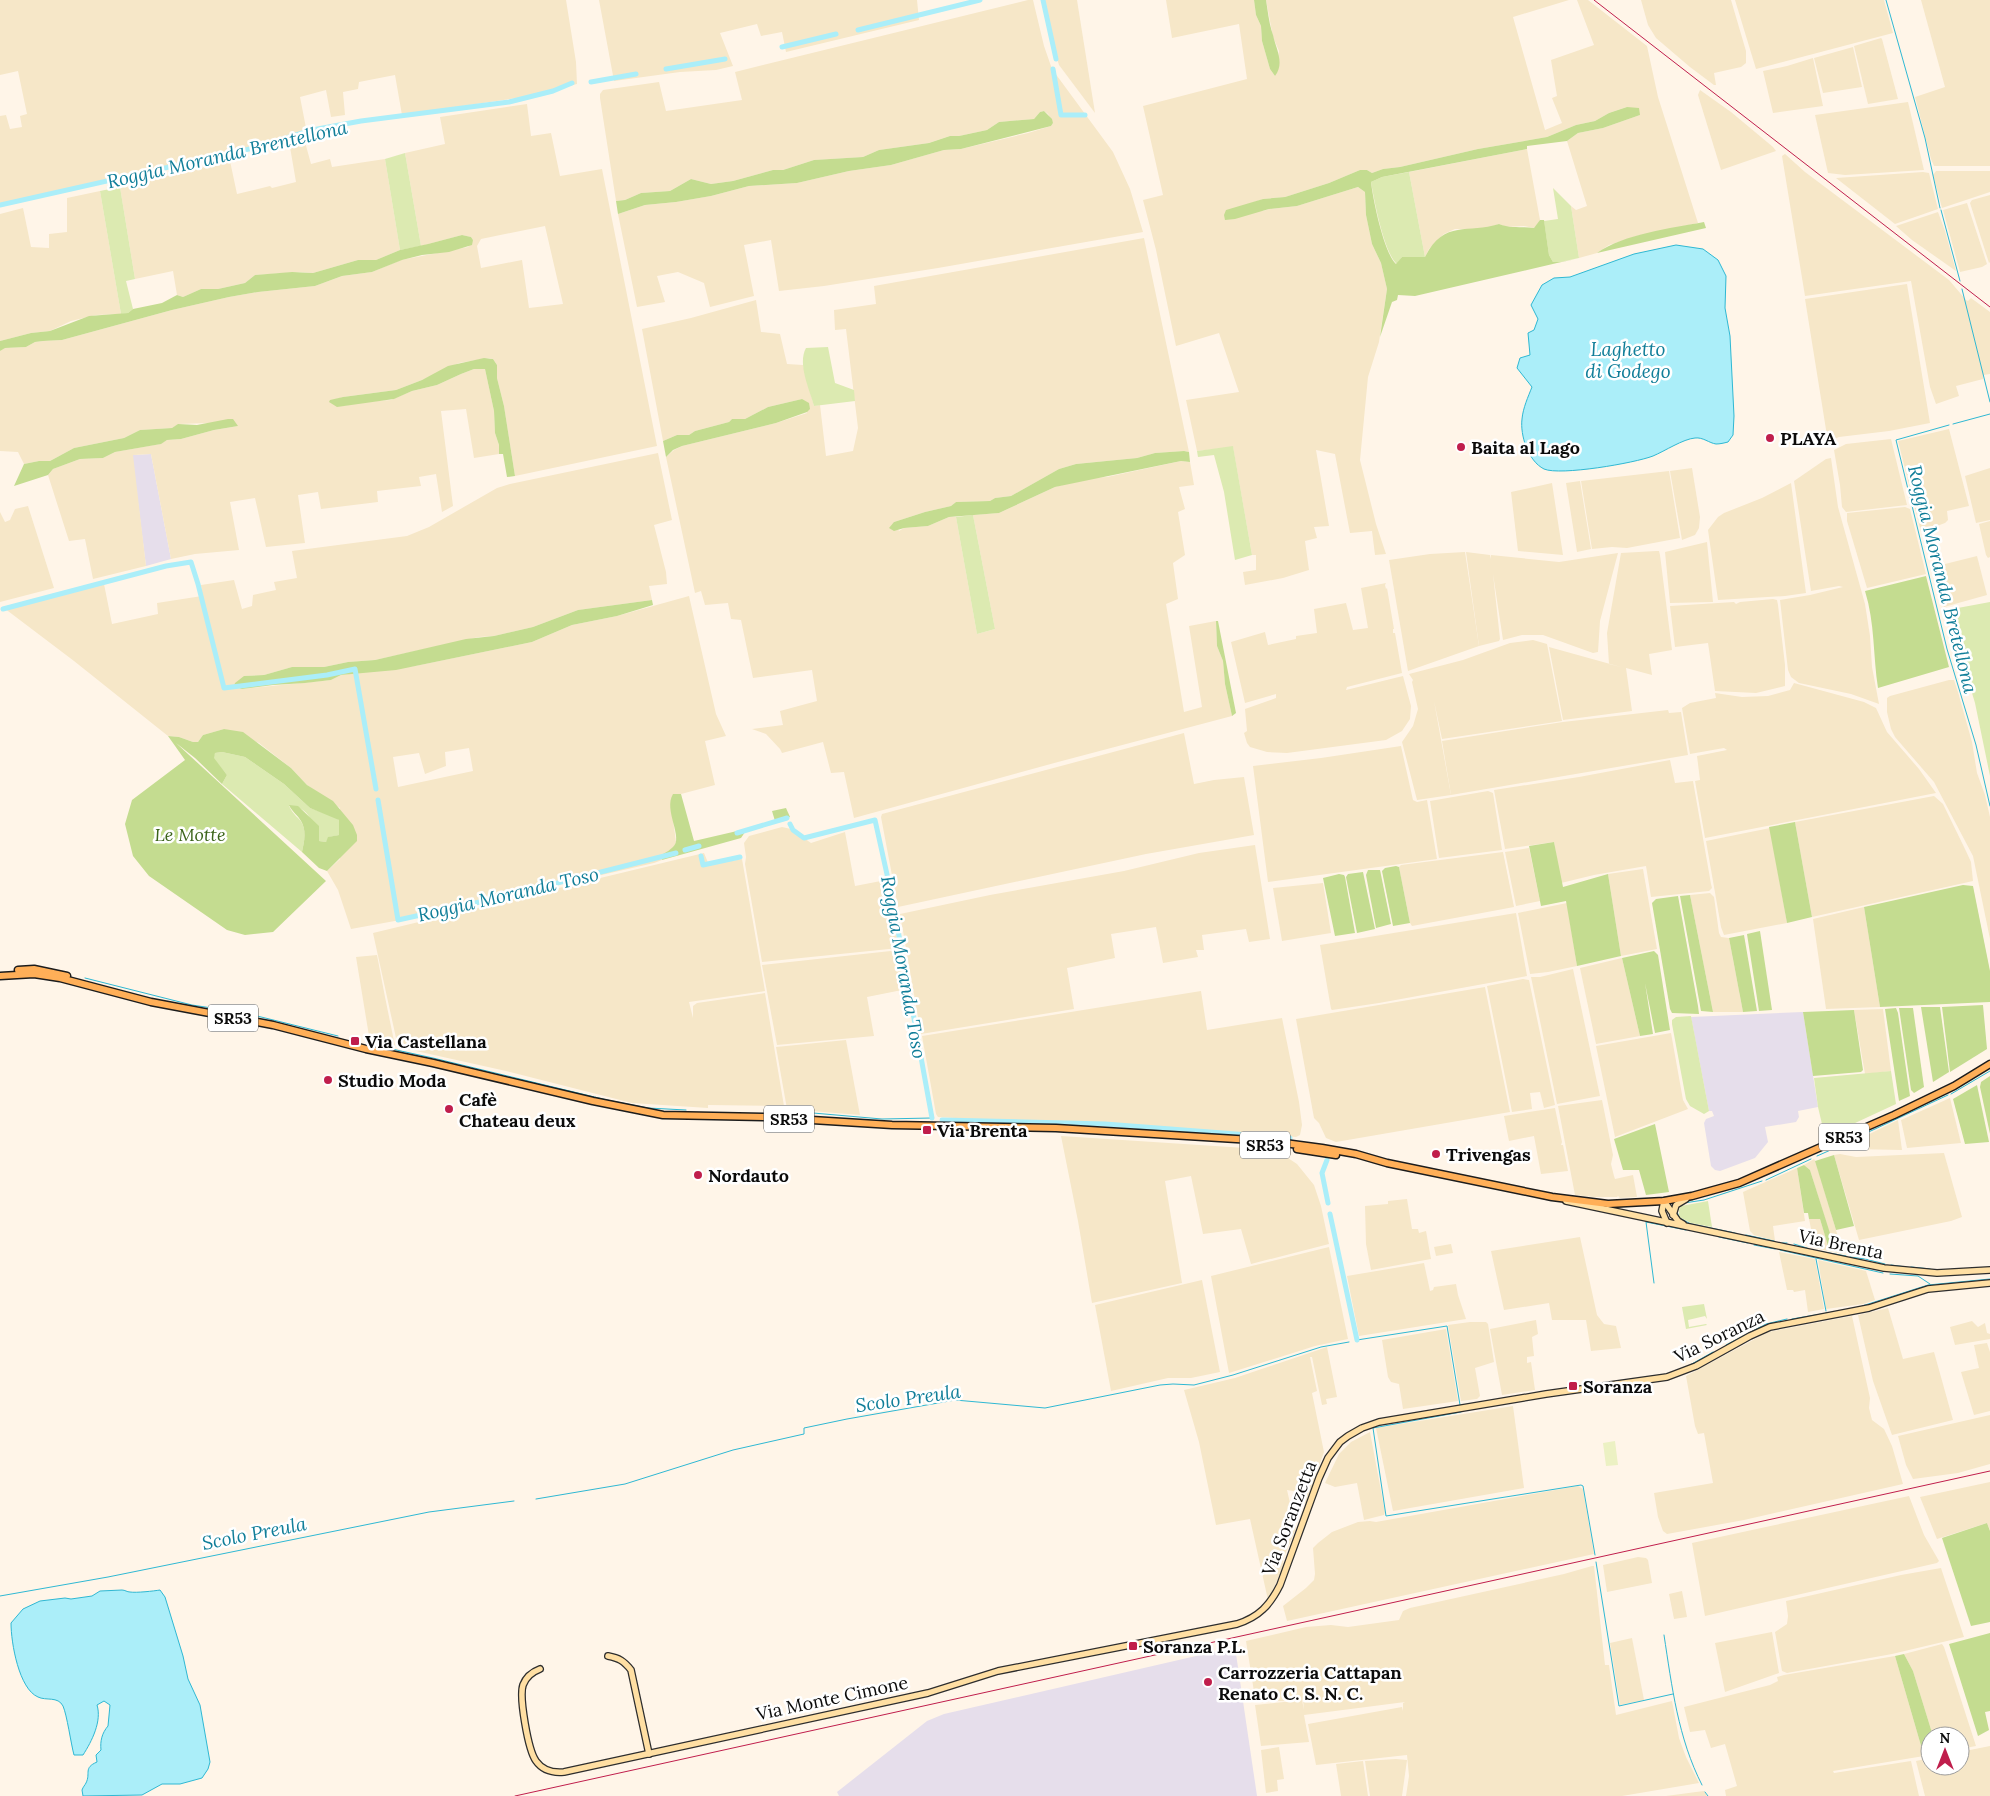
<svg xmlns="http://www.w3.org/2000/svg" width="1990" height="1796" font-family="Lora,serif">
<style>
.industrial{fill:#e6deeb}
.farmland{fill:#f6e7c8;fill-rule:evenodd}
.green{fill:#dceab1}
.forest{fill:#c4dc90}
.pitch{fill:#ecf1c3}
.water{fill:#abeef9;stroke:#2fb8d3}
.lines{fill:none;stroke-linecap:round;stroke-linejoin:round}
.stream{stroke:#2fb8d3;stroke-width:1}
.canal{stroke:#abeef9;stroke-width:5}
.secondary-casing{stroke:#2d2d2d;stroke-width:8}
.primary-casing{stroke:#1c1c1c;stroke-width:9}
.secondary{stroke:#ffdfa3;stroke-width:5.5}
.primary{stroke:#ffaf58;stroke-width:6}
.rail{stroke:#c01e4c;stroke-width:1}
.poi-dot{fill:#c01e4c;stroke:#fff;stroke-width:2}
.labels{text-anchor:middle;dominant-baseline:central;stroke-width:5;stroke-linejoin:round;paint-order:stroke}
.shield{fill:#fff;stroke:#545454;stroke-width:1}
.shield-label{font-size:16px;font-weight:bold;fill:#0b0b0b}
.poi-label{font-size:18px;font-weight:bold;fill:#0b0b0b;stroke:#fff;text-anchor:start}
.park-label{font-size:18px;font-style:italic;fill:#3b6419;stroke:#fff}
.street-label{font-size:18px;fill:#0b0b0b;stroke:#fff}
.water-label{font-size:19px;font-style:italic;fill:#107e99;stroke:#fff}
</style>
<rect width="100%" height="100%" fill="#fff5e8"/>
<g class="industrial">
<polygon points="151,454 171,559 146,566 132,455"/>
<polygon points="1803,1012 1818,1107 1798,1111 1799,1117 1796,1122 1765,1127 1768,1142 1755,1158 1720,1171 1715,1170 1711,1166 1704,1123 1706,1119 1714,1116 1712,1111 1709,1111 1691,1017"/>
<polygon points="1235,1647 1257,1796 839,1796 837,1792 927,1721 944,1714"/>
</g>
<g class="farmland">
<polygon points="0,0 566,0 576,62 577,84 524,97 402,115 395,75 359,82 358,89 343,92 345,115 331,117 326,90 300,97 307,133 275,144 0,206 0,116 6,115 10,129 22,127 20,116 27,114 18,71 0,75"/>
<polygon points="599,0 917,0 919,20 786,52 782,32 761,36 757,24 720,33 733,66 716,70 680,72 614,81"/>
<polygon points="1028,0 1033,0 1044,46 1052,69 1113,152 1130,189 1143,232 938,268 824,286 779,291 771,240 744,245 754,296 710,307 704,283 678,272 657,276 665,302 637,307 618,214 645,205 676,202 711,196 749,186 797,183 849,171 891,165 944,150 961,149 1028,133 1051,126 1053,123 1048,114 1044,111 1040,112 1034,119 999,122 987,130 959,136 950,136 929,143 879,150 863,157 814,160 783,170 773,170 733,181 711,184 691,179 670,191 641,193 625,200 616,201 600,98 600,94 603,90 659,82 666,111 742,100 735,72"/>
<polygon points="1042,0 1077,0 1095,113 1059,65 1052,43"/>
<polygon points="1166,0 1254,0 1256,15 1261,26 1262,41 1270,69 1275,76 1279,51 1273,37 1266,0 1569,0 1513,17 1545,130 1562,123 1552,98 1557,96 1551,60 1594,45 1577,0 1588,0 1647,46 1658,97 1698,223 1637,236 1609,245 1597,253 1579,258 1571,206 1576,210 1587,206 1567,141 1578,133 1603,128 1640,115 1627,107 1609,113 1595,121 1576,125 1547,137 1478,149 1400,167 1383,169 1372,173 1367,170 1360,170 1329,183 1285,197 1263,199 1240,207 1263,211 1269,209 1297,206 1358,187 1365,192 1366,215 1372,244 1381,263 1387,289 1379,342 1368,377 1360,460 1376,524 1386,554 1375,555 1372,531 1350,533 1335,454 1316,450 1329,526 1314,527 1317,538 1305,541 1309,570 1283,578 1245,585 1243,572 1256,570 1256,555 1252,555 1233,447 1197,451 1186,400 1239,392 1219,333 1176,346 1156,250 1143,200 1163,195 1143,106 1247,79 1239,24 1172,38"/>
<polygon points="1641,0 1731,0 1746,51 1746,63 1741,67 1714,73 1716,85 1714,85 1690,67 1656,38 1648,25"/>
<polygon points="1735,0 1884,0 1893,33 1756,69"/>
<polygon points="1921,0 1990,0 1990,166 1934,166 1931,159 1915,97 1945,87"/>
<polygon points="1881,38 1882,39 1898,99 1868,104 1854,46"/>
<polygon points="1853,47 1862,87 1823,93 1814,58"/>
<polygon points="1813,58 1823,106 1773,113 1763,71 1787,66"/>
<polygon points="1700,90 1731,112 1773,147 1776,151 1721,170 1698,95"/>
<polygon points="1908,102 1924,170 1845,175 1828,173 1815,115"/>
<path d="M 527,104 L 531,136 L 551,133 L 560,176 L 602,169 L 657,446 L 515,476 L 504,406 L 497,378 L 497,365 L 493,359 L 489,358 L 459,363 L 422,380 L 396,390 L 343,397 L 330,401 L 330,402 L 343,406 L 363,402 L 391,400 L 412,391 L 437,385 L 461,374 L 474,369 L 485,369 L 494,411 L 495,433 L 499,445 L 499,454 L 474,458 L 466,409 L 441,411 L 453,506 L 442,512 L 436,474 L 419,477 L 421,486 L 377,491 L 378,502 L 321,509 L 318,492 L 298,495 L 305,543 L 266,547 L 255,498 L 230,502 L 239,550 L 195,554 L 171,559 L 151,454 L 133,455 L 146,566 L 93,579 L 85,539 L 69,541 L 48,475 L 53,469 L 80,459 L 103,458 L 115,452 L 160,444 L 167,440 L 181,439 L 214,430 L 238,426 L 210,423 L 179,424 L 172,428 L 140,430 L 124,438 L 74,448 L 50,461 L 39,461 L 24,464 L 18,452 L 0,451 L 0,351 L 4,348 L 26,347 L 35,342 L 43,341 L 62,340 L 172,310 L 229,297 L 258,292 L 315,286 L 342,276 L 372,272 L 401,260 L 468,247 L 473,240 L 471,237 L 462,235 L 421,246 L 405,153 L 445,144 L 440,117 ZM 545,226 L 563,304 L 529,308 L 522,260 L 481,268 L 477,246 L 481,239 Z"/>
<polygon points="305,142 311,164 330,159 332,167 385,159 400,250 376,260 358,260 313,273 300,272 255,275 245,283 218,289 201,289 183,297 177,295 173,271 135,279 120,187 230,161 237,194 270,186 272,188 296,182 290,147"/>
<polygon points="1527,149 1540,220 1538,225 1534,228 1524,226 1506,227 1499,224 1485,229 1455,229 1444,234 1429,249 1425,257 1409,172"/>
<polygon points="1785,154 1805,172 1949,280 1966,300 1968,301 1971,298 1990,312 1990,374 1983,375 1983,379 1956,386 1959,396 1936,404 1930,387 1911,281 1805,296 1782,156"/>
<polygon points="1936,171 1990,171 1990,192 1942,208 1933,175"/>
<polygon points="1923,172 1929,173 1938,209 1895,224 1836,178"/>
<polygon points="100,191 121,314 96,315 71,321 50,331 31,333 0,341 0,214 23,208 31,247 49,248 49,234 67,232 67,198"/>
<polygon points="1990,195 1990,262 1989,263 1970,203 1972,200"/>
<polygon points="1967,203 1987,264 1982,267 1960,272 1943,210"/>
<polygon points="1938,212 1945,231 1956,271 1912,240 1896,226"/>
<polygon points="1144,238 1189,452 1184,451 1155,453 1137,458 1076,464 1059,469 1011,496 995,498 990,501 956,502 951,506 925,512 894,522 899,531 904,528 928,526 949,517 956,517 977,634 995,629 973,515 999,513 1055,487 1089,478 1107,477 1181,461 1190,462 1194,485 1179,487 1185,509 1178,512 1185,555 1173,563 1178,599 1166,604 1184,712 1202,707 1189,626 1216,621 1217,646 1223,661 1225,684 1232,716 1058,762 854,818 844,772 831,773 823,742 782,753 780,749 766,734 752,729 783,725 780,711 817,701 812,670 753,678 741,620 731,619 728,603 705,605 701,591 695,593 666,457 674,450 682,446 776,423 807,413 802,399 768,407 745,419 732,419 729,422 695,431 689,435 677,435 663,441 642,329 691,318 756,300 761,332 780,334 787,364 803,365 814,406 820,405 826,456 853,451 858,428 846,329 835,330 834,310 876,304 874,286"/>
<polygon points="1907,284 1930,423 1889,431 1839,437 1828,442 1805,299"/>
<polygon points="1949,429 1969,506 1947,511 1948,520 1945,523 1921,532 1898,441"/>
<polygon points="1891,439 1907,505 1846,512 1842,507 1840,485 1834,450 1846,444"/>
<path d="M 658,453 L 672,520 L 654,525 L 666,572 L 667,584 L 649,586 L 652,600 L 578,610 L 533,627 L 494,636 L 479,637 L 375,660 L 348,662 L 324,667 L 292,667 L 264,675 L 244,676 L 242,689 L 331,680 L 341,675 L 415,666 L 532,642 L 572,625 L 617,616 L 689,596 L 716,714 L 726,736 L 705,741 L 715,785 L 681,794 L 673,794 L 673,820 L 676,842 L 674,847 L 663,854 L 662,860 L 654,863 L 422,916 L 351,929 L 338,890 L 327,871 L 340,859 L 340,808 L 307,785 L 291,768 L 259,743 L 224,729 L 203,735 L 198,742 L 193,742 L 179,737 L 168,736 L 74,661 L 4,608 L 104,584 L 112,624 L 158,614 L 157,603 L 202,596 L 201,585 L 234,580 L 242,609 L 252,606 L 253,595 L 276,590 L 274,582 L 297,578 L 292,551 L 407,536 L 429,527 L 497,488 L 510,484 ZM 469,748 L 473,771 L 398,787 L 393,757 L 419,753 L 425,774 L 446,766 L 445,752 Z"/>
<polygon points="1831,458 1838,507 1865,604 1870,636 1872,667 1879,704 1851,694 1799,683 1791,677 1788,670 1780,600 1810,595 1843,587 1839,586 1811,591 1794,481 1826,459"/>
<polygon points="1692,468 1700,517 1699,528 1695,535 1682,540 1670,471"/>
<polygon points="1990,468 1990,520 1976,523 1965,476"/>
<polygon points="1669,471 1680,538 1627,548 1612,547 1592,549 1581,481"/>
<polygon points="1580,481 1591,549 1577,552 1566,483"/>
<polygon points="1552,483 1563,555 1518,551 1511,492"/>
<polygon points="1791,483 1806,593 1785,596 1718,600 1708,530 1718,517 1724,513 1762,498"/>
<polygon points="28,506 54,588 0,602 0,512 5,522 10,520 15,509"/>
<polygon points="1905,507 1910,509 1926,574 1867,588 1847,521 1847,513"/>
<polygon points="1990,521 1990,557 1988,558 1986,555 1979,524"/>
<polygon points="1707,542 1713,602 1670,603 1665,552"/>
<polygon points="1656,551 1659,551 1660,555 1672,650 1649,654 1652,675 1626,668 1632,711 1563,720 1549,647 1621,667 1609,664 1607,633 1621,553"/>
<polygon points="1465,552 1479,646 1408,671 1389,560 1430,554"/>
<polygon points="1466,552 1490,555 1491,559 1491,555 1559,562 1618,553 1600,621 1598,652 1593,653 1543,635 1522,635 1503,640 1493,574 1500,639 1499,641 1479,646"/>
<polygon points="1977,556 1987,595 1944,607 1933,567"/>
<polygon points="1386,583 1385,585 1386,589 1387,588 1394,629 1393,629 1393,633 1395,633 1402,673 1347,687 1346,690 1403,676 1411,706 1410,719 1402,731 1386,740 1287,753 1267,752 1250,747 1247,743 1244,733 1247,731 1245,709 1276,698 1276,694 1245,703 1231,642 1265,632 1268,645 1296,639 1296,636 1317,633 1314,609 1346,603 1353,630 1368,628 1361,588"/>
<polygon points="1773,599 1777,600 1778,605 1785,665 1785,686 1756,693 1715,691 1708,643 1675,647 1670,606 1734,602 1736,604 1740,602"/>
<polygon points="1533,640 1547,644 1562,721 1442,739 1434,701 1451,795 1417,800 1402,742 1413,726 1418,709 1412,682 1413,680 1409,674 1463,660 1510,643"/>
<polygon points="1949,680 1954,680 1958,692 1972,742 1977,773 1985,795 1990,817 1990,939 1973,856 1934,782 1895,737 1891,729 1887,712 1887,698 1890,696"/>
<polygon points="1794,683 1864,702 1876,708 1887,732 1919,769 1936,793 1705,838 1695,781 1700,780 1697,756 1727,750 1724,748 1690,754 1682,708 1690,703 1716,698 1715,693 1742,697 1768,696 1790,690"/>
<polygon points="1668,710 1669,713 1681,712 1688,755 1451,795 1442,741 1563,722"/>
<polygon points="1184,733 1194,784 1214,780 1244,777 1254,835 1146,854 898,907 881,817 882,814"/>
<polygon points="1401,746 1413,800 1417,802 1427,800 1437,859 1268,882 1253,766 1321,758"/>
<polygon points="1670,760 1675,783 1693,781 1711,884 1712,888 1709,891 1651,897 1646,866 1594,875 1561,883 1554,842 1505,849 1494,790 1579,777"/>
<polygon points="1488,791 1493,793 1502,850 1439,858 1430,801"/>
<polygon points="1934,796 1943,804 1965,849 1971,862 1973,881 1812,917 1795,822"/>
<polygon points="782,827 791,829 811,843 845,832 855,886 886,880 899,948 762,962 745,864 746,857 744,843 749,836"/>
<polygon points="1770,828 1787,923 1724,935 1721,927 1706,841"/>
<polygon points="1255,845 1270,939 1249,942 1246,929 1202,935 1204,950 1196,950 1198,957 1163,963 1156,927 1111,934 1115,958 1067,968 1074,1009 921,1034 900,914 990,895 1124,871 1199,853"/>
<polygon points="1529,848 1540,901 1516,906 1505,852"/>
<polygon points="1503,852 1514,907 1412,926 1410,923 1399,867 1401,865"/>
<polygon points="704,853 709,865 742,859 765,991 689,1002 693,1018 693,1006 697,1003 765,993 784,1106 708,1105 708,1108 632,1103 506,1071 398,1047 373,933"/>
<polygon points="1643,869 1657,949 1621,956 1608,874"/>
<polygon points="1323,883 1331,933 1282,941 1273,888"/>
<polygon points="1710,893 1714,897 1719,933 1721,937 1729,938 1743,1012 1713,1012 1690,895"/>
<polygon points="1567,903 1577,966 1548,972 1530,974 1518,913"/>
<polygon points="1864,907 1880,1007 1826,1009 1813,919"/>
<polygon points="1516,913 1527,976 1379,1003 1332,1010 1331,1009 1320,945"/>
<polygon points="900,950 907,989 867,997 874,1036 777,1045 762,965"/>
<polygon points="377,955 385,997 395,1046 370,1042 356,957"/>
<polygon points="1622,958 1640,1036 1596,1044 1580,968"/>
<polygon points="1573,969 1600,1096 1557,1104 1531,977 1540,977"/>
<polygon points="1523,979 1529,980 1555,1105 1544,1108 1540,1092 1530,1093 1532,1109 1512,1112 1487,986"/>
<polygon points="1485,987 1510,1112 1336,1142 1326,1138 1319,1123 1314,1118 1296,1019"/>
<polygon points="1201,991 1207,1030 1282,1018 1299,1102 1302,1125 1300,1135 1296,1137 1097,1122 971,1119 938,1117 936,1114 922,1036"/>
<polygon points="1883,1009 1891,1071 1865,1074 1854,1010"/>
<polygon points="1671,1033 1683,1100 1688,1109 1615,1137 1596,1046"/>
<polygon points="846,1040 860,1115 787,1109 776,1047"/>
<polygon points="1950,1098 1961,1143 1907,1148 1901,1120"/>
<polygon points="1602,1100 1613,1155 1611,1164 1614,1176 1615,1179 1633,1175 1637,1197 1620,1198 1618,1196 1617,1197 1593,1197 1575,1195 1558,1106"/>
<polygon points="1555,1108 1562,1142 1561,1145 1563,1145 1568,1171 1541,1174 1534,1136 1509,1141 1504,1116"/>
<polygon points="1898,1120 1902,1150 1852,1149 1847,1148 1847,1145"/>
<polygon points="1061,1136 1261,1149 1279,1152 1297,1164 1314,1185 1321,1206 1329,1244 1251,1264 1241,1229 1203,1234 1191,1176 1165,1181 1182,1283 1092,1303 1078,1221"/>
<polygon points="1944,1153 1962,1217 1951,1221 1859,1240 1834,1155 1840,1154 1856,1157"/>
<polygon points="1814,1159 1816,1162 1843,1254 1815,1248 1809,1219 1820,1219 1829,1248 1834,1248 1810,1170 1804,1165"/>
<polygon points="1797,1168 1805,1221 1773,1226 1775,1241 1754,1235 1750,1231 1743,1192"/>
<polygon points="1407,1199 1412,1229 1418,1229 1419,1233 1426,1231 1431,1259 1371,1270 1366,1244 1365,1206 1388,1204 1388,1201"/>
<polygon points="1580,1237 1597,1315 1604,1324 1616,1326 1621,1348 1591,1351 1586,1320 1552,1320 1549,1303 1504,1310 1491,1251"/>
<polygon points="1451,1244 1453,1253 1436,1256 1434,1247"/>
<polygon points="1329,1247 1348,1339 1315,1346 1229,1373 1211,1276"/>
<polygon points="1779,1252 1815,1259 1824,1309 1808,1312 1805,1290 1794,1292 1793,1290 1787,1290"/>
<polygon points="1818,1260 1866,1271 1875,1300 1863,1304 1826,1309"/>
<polygon points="1424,1263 1430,1291 1433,1290 1434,1287 1456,1284 1458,1295 1466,1319 1359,1336 1347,1276"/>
<polygon points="1202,1280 1220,1372 1191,1378 1168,1378 1111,1391 1095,1305"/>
<polygon points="1888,1308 1903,1359 1934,1352 1953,1420 1892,1435 1873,1381 1858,1315"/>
<polygon points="1852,1316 1870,1398 1869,1408 1872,1420 1884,1429 1892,1446 1903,1484 1744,1520 1667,1534 1663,1531 1658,1517 1654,1493 1713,1483 1704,1433 1698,1434 1695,1426 1686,1376 1768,1332"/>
<polygon points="1536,1320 1538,1334 1532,1337 1534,1356 1527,1357 1527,1363 1531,1362 1535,1390 1502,1395 1490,1329"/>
<polygon points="1972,1321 1978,1327 1985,1323 1987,1333 1990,1334 1990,1339 1955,1345 1950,1327"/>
<polygon points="1470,1322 1486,1322 1488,1324 1494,1362 1475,1368 1480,1396 1477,1399 1461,1401 1448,1325"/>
<polygon points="1446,1329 1458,1401 1403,1409 1399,1384 1391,1382 1388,1377 1382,1340"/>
<polygon points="1987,1343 1990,1352 1990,1411 1974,1415 1961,1372 1979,1368 1974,1345"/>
<polygon points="1327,1347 1337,1397 1326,1399 1327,1404 1322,1405 1312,1357 1310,1357 1317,1391 1312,1393 1324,1452 1306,1503 1301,1504 1298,1492 1287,1490 1296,1529 1283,1559 1284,1565 1279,1577 1268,1600 1250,1519 1216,1525 1199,1442 1184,1390 1235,1378"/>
<polygon points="1513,1406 1524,1488 1393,1511 1376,1428"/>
<polygon points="1990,1415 1990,1464 1958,1473 1913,1479 1906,1465 1898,1436"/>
<polygon points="1370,1432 1385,1512 1384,1515 1364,1520 1357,1483 1335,1487 1325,1483 1339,1454 1351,1442"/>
<polygon points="1990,1482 1990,1530 1987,1523 1937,1539 1920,1497"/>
<polygon points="1578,1486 1583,1489 1594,1554 1287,1621 1283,1606 1306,1588 1314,1580 1315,1574 1313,1548 1318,1543 1332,1532 1358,1522 1370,1521 1376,1522"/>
<polygon points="1909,1496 1924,1535 1939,1561 1937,1563 1705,1616 1692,1543"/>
<polygon points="1638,1557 1646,1558 1648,1560 1652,1583 1607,1592 1603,1565"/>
<polygon points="1592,1566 1594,1566 1605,1665 1609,1665 1616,1715 1672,1701 1679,1738 1686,1757 1699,1783 1622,1796 1406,1796 1409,1776 1407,1755 1316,1765 1308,1724 1402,1707 1403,1711 1403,1703 1405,1702 1304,1715 1309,1742 1261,1746 1255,1705 1302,1700 1304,1710 1303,1700 1278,1701 1277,1698 1255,1698 1246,1641 1306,1627 1331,1625 1348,1627 1399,1620 1403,1611 1410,1608 1564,1574"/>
<polygon points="1941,1568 1964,1637 1892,1654 1787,1673 1782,1671 1775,1632 1787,1624 1788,1616 1786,1601 1901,1575"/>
<polygon points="1682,1591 1687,1617 1674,1619 1669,1594"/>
<polygon points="1772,1632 1779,1673 1725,1692 1715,1643"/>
<polygon points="1632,1638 1644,1700 1620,1705 1610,1643"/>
<polygon points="1942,1644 1944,1647 1976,1746 1960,1749 1960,1736 1933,1736 1913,1671 1904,1654"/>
<polygon points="1895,1656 1924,1756 1833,1771 1834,1773 1911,1761 1919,1796 1726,1796 1725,1790 1737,1786 1725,1744 1711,1748 1705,1730 1690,1732 1684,1707 1770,1685 1778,1681 1777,1677 1784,1675"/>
<polygon points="1990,1746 1990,1796 1925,1796 1916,1761 1930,1758 1930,1766 1960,1766 1960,1752"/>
<polygon points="1279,1747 1284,1779 1277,1780 1278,1791 1266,1793 1261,1750"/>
<polygon points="1396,1759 1407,1760 1402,1796 1370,1796 1365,1761"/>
<polygon points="1363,1761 1368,1796 1341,1796 1336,1764"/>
<polygon points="1704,1791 1707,1796 1666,1796 1696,1792"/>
</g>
<g class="green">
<polygon points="405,153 421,246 400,250 385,159"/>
<path d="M 1409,172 L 1425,257 L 1402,257 L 1397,264 C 1384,253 1374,200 1371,182 L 1382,177 Z"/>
<polygon points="120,187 135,279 126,281 133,309 128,313 121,314 100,191"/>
<polygon points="1553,188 1571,206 1579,258 1560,262 1553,262 1549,255 1544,221 1558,219"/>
<path d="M 828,347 L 835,383 L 854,390 L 855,401 L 814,406 C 810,390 797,364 806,348 Z"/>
<polygon points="1233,446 1252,555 1235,560 1224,492 1214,455 1198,457 1197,451"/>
<polygon points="973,515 995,629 977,634 956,517"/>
<polygon points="1990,602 1990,776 1975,703 1947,610"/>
<path d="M 222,752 L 245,757 L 284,784 L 310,808 L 335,817 L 339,820 L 340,825 L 339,835 L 329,837 L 326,842 L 319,841 C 314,824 309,806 289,806 C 292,812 295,815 299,819 C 308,829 304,841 302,852 L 222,784 L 227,775 L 213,758 L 215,753 Z"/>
<polygon points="1691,1016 1709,1111 1704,1114 1690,1106 1686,1099 1672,1024 1672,1020 1676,1017"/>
<polygon points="1891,1071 1896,1104 1825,1137 1818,1107 1814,1078"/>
<polygon points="1708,1201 1712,1227 1691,1223 1679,1217 1679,1210 1681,1206"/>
<polygon points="1704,1304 1707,1319 1705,1316 1688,1320 1689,1327 1706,1324 1707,1325 1686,1329 1682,1307"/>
</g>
<g class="forest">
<path d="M 1254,0 L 1266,0 C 1268,12 1269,24 1273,35 C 1276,49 1285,63 1275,76 L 1270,69 L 1262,41 L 1261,26 L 1256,15 Z"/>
<path d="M 1627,107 L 1639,108 L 1640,115 L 1603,128 L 1578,133 L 1567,141 L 1527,146 L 1527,149 L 1382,177 L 1371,182 C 1373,200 1384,253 1396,264 L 1402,257 L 1425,257 C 1444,219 1468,234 1499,224 C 1511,229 1522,226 1534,228 L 1540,220 L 1544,220 L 1549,255 L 1553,262 L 1560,262 L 1576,259 L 1557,263 L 1415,296 L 1398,295 L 1397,300 L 1392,302 L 1380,337 L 1387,289 L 1381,263 L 1372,244 L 1366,215 L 1365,192 L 1358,187 L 1297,206 L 1269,209 L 1235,219 L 1225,220 L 1224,215 L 1226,210 L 1263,199 L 1285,197 L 1329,183 L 1360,170 L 1367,170 L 1372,173 L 1383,169 L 1400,167 L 1478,149 L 1547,137 L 1576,125 L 1595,121 L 1609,113 Z"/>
<polygon points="1044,111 1052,119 1053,123 1051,126 961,149 944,150 891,165 849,171 797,183 749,186 711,196 676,202 645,205 618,214 616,201 625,200 641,193 670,191 691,179 711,184 733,181 773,170 783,170 814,160 863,157 879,150 929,143 950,136 959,136 987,130 999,122 1034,119 1040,112"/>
<path d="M 1704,222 L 1706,228 L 1597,253 C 1624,234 1671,228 1704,222 Z"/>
<polygon points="462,235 471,237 473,240 472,245 449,252 422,255 402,260 372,272 342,276 315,286 258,292 229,297 172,310 62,340 43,341 35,342 26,347 5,348 0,351 0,341 31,333 50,331 89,316 128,313 133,309 162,303 177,295 183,297 201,289 218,289 245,283 255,275 292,272 313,273 358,260 376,260 400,250 428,244"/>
<polygon points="484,358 493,359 497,365 497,378 504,406 515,476 507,477 503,454 499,454 499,445 495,433 494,411 485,369 474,369 461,374 437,385 412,391 394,399 337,407 329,402 330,400 343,397 396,390 422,380 448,366"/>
<polygon points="802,399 809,403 810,409 807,412 776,423 682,446 673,450 666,457 663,441 677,435 689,435 695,431 729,422 732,419 745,419 768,407"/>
<polygon points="228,419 233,419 238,426 214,430 181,439 167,440 161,444 115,452 103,458 80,459 53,469 48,475 14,486 24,464 39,461 50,461 74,448 124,438 140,430 172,428 178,424 197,425"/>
<polygon points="1184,451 1189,452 1190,462 1181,461 1055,487 999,513 949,517 928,526 904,528 894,531 889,528 894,522 925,512 951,506 956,502 990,501 995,498 1011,496 1059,469 1076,464 1137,458 1155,453"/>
<path d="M 1926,576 L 1949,667 L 1878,688 C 1873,656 1875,623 1865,591 Z"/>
<polygon points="652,600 653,605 617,616 572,625 532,642 396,670 341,675 331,680 305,683 273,685 242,689 234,686 235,683 244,676 264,675 292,667 324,667 348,662 375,660 466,639 494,636 533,627 578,610"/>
<polygon points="1216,621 1218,621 1236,713 1232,716 1225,684 1223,661 1217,646"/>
<path d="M 224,729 L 243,732 L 291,768 L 307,785 L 333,801 L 353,825 L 357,835 L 357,841 L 327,871 L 319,868 L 302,852 C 304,842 307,831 301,821 C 298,815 292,812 289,805 L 298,806 L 319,826 L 319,841 L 326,842 L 328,837 L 339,835 L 339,820 L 310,808 L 284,784 L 245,757 L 222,752 L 215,753 L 214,758 L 227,775 L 222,784 L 195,758 L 176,743 L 326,881 L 273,932 L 245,935 L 227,930 L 149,876 L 133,856 L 125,824 L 132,800 L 185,760 L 168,736 L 179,737 L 193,742 L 198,742 L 203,735 Z"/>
<path d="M 673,794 L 681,794 L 694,841 L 763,825 L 747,829 L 741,838 L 662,860 L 663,854 C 666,852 670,850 673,847 C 684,838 663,810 673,794 Z"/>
<polygon points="786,808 790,817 775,821 772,811"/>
<polygon points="1795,822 1812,917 1787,923 1769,827"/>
<polygon points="1554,842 1563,887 1608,874 1621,956 1577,966 1566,901 1541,906 1529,846"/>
<polygon points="1396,866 1399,867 1410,923 1393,926 1382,871 1385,868"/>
<polygon points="1380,870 1391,924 1376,928 1366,875 1368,870"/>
<polygon points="1363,872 1375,929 1357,933 1346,877 1348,874"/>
<polygon points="1339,874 1344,875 1345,877 1355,933 1335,936 1323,878"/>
<polygon points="1963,885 1973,886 1990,971 1990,1002 1880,1007 1864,907"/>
<polygon points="1690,895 1713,1012 1701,1011 1680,896"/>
<polygon points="1678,896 1698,1006 1699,1014 1672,1013 1670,1009 1652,903 1656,899"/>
<polygon points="1760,931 1772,1010 1759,1011 1747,934"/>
<polygon points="1744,935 1757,1011 1743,1012 1729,938"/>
<polygon points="1654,951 1658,955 1670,1030 1655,1033 1645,983 1653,1034 1640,1036 1622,958"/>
<polygon points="1983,1005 1987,1049 1950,1072 1942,1007"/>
<polygon points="1921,1007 1940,1007 1949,1072 1933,1082"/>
<polygon points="1896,1008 1898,1013 1910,1096 1899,1101 1885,1009"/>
<polygon points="1899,1008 1913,1008 1924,1087 1914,1093 1911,1090"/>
<polygon points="1854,1010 1863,1070 1861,1072 1813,1076 1803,1012"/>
<polygon points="1990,1076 1990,1134 1980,1087 1981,1082"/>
<polygon points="1977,1085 1989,1142 1965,1144 1953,1099"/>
<polygon points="1655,1124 1669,1192 1646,1195 1639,1170 1623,1170 1614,1139"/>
<polygon points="1834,1155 1854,1226 1836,1230 1815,1161"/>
<polygon points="1804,1165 1810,1170 1835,1249 1829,1249 1820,1219 1809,1219 1808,1213 1804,1213 1797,1168"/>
<polygon points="1987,1523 1990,1531 1990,1622 1971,1626 1942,1538"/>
<polygon points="1990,1633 1990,1711 1985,1712 1989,1730 1978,1736 1949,1644"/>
<polygon points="1904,1654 1913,1671 1933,1736 1930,1736 1930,1755 1924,1756 1895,1656"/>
</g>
<polygon class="pitch" points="1615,1441 1618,1465 1606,1466 1603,1443"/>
<g class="water">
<path d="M 1676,245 L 1703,249 L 1718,260 L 1726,276 L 1725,308 L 1730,336 L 1734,416 L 1733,435 L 1728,442 C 1724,443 1720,444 1716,444 C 1709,443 1703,437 1695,438 C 1683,439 1665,451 1653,456 C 1635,463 1560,476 1544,469 C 1528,461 1520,435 1522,419 C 1523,408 1528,397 1532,387 L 1517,368 L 1520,358 L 1530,355 L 1528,333 L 1534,330 L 1538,319 L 1531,305 L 1542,285 L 1554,278 L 1570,277 L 1634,254 Z"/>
<path d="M 122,1590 C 125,1590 127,1592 130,1592 C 136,1593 154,1591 160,1590 L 165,1597 L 183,1656 L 188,1679 L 200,1705 L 210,1762 L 208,1769 L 202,1778 L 180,1784 L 162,1784 L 142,1795 L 83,1796 L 82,1790 C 83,1787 85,1785 86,1783 C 91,1773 83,1768 97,1762 L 96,1755 L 101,1750 C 100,1741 102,1733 108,1726 L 110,1705 L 104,1701 L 97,1705 C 102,1721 92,1741 83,1755 L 74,1755 C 71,1744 67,1715 63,1706 C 58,1696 46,1701 38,1697 C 19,1689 11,1643 11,1623 L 23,1609 L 40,1601 L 65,1598 L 71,1599 L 92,1596 L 100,1591 Z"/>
</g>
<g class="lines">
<g class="stream">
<polyline points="1886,0 1925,138 1940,208"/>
<polyline points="1941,210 1960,281"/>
<polyline points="1962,289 1990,402"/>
<polyline points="1953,424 1990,414"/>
<polyline points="1949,425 1896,440 1947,649 1976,745 1990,806"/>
<polyline points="85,978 192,1005 245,1013 338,1036"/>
<polyline points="369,1044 433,1058 607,1100 648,1108 686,1110"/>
<polyline points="1951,1094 1990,1071"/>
<polyline points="790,1111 882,1119 932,1118"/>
<polyline points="1845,1143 1948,1095"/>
<polyline points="1817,1156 1842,1145"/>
<polyline points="1766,1180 1811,1159"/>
<polyline points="1684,1203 1704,1200 1762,1181"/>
<polyline points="1677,1211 1679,1218 1691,1224 1735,1233"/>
<polyline points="1746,1235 1774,1241"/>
<polyline points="1719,1237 1748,1243"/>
<polyline points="1782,1243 1787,1243"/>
<polyline points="1794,1244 1807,1248"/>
<polyline points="1754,1245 1775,1249"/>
<polyline points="1780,1250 1883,1273"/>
<polyline points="1812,1250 1846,1256"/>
<polyline points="1850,1257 1865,1259 1885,1264"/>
<polyline points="1816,1259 1826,1311"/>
<polyline points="1891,1265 1906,1267"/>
<polyline points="1911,1267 1930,1269"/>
<polyline points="1890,1274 1918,1276 1930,1284"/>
<polyline points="1654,1283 1646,1222 1686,1230"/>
<polyline points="1862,1306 1928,1285 1990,1279"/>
<polyline points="1792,1319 1851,1309"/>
<polyline points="1357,1340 1447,1326 1460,1405"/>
<polyline points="1726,1345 1766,1324 1787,1319"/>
<polyline points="1690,1365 1713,1352"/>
<polyline points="1461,1412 1373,1428 1386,1516 1581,1485 1583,1486 1595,1555"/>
<polyline points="536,1499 625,1484 733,1450 804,1434 804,1428 847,1419 955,1400 1045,1408 1160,1385 1173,1384 1194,1385 1233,1375 1321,1347 1349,1342"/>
<polyline points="1596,1562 1619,1706 1673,1694"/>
<polyline points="0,1596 108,1577 429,1512 514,1501"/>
<path d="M 1664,1635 C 1672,1687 1678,1738 1702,1785"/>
<polyline points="1705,1792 1708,1796"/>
</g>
<g class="canal">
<polyline points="1043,0 1056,59"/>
<polyline points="858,30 980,0"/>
<polyline points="782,47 836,34"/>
<polyline points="666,69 725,59"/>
<polyline points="1053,69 1061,115 1085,115"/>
<polyline points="591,82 636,74"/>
<polyline points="0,205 258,147 312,130 361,121 509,102 553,91 572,83"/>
<polyline points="3,609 166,566 191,562 198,584 224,688 327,675 355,669 376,789"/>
<polyline points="378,800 398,920 498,898 676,853"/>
<polyline points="790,824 793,830 804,838 875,820 892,897 932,1118"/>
<polyline points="737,833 787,818"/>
<polyline points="685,850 699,846"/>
<polyline points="701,856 703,865 740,857"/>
<polyline points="942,1120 1105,1124 1290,1138"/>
<polyline points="1327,1160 1322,1173 1328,1203"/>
<polyline points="1330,1214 1357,1340"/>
</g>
<defs>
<g id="secondary">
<polyline points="1566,1201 1884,1268 1937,1273 1990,1270"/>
<polyline points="1664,1201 1678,1221 1683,1224"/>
<polyline points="1664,1201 1662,1211 1667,1223"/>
<polyline points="1673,1215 1676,1205 1686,1199"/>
<path d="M 608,1656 C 619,1658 624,1661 631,1670 L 649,1754"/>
<path d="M 540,1669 C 532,1672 526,1677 523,1685 C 519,1697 528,1750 536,1761 C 543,1771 553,1773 564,1772 L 928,1693 L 998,1671 L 1237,1624 C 1259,1617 1270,1605 1280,1585 L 1319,1478 L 1328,1458 L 1340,1442 L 1348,1436 L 1362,1428 L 1379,1422 L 1546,1394 L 1667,1377 L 1696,1366 L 1750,1336 L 1770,1327 L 1869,1308 L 1928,1289 L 1990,1283"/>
</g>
<g id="primary">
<polyline points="18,970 34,969 67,976"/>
<polyline points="0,976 34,974 60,978 151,1002 273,1025 366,1049 433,1063 593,1101 663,1115 764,1117 892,1125 1056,1128 1269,1141 1322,1148 1356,1154 1387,1163 1552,1197 1608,1204 1664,1201 1692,1196 1739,1183 1894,1115 1954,1086 1990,1064"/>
<polyline points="1297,1149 1336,1155"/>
</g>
</defs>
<use href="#secondary" class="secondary-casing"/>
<use href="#primary" class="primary-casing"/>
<use href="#secondary" class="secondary"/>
<use href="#primary" class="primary"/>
<g class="rail">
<polyline points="1594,0 1990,307"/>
<polyline points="515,1796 1990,1471"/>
</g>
</g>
<g class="poi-dot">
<circle cx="1770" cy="438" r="5"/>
<circle cx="1461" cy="447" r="5"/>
<rect x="350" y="1036" width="10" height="10" rx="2.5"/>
<circle cx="328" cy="1080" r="5"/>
<circle cx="449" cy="1109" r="5"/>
<rect x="922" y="1125" width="10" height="10" rx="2.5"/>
<circle cx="1436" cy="1154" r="5"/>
<circle cx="698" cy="1175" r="5"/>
<rect x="1568" y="1381" width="10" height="10" rx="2.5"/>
<rect x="1128" y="1641" width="10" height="10" rx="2.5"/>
<circle cx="1208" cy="1682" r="5"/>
</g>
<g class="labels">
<g class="shield">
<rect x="208" y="1004.5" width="50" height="27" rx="4"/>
<rect x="764" y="1105.5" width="50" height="27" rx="4"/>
<rect x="1819" y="1123.5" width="50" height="27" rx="4"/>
<rect x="1240" y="1131.5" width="50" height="27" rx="4"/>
</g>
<g class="shield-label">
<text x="233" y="1018">SR53</text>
<text x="789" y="1119">SR53</text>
<text x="1844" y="1137">SR53</text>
<text x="1265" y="1145">SR53</text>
</g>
<g class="poi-label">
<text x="1780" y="438">PLAYA</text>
<text x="1471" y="447">Baita al Lago</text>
<text x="365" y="1041">Via Castellana</text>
<text x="338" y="1080">Studio Moda</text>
<text x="459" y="1099">Cafè<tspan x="459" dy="21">Chateau deux</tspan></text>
<text x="937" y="1130">Via Brenta</text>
<text x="1446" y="1154">Trivengas</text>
<text x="708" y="1175">Nordauto</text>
<text x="1583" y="1386">Soranza</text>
<text x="1143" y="1646">Soranza P.L.</text>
<text x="1218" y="1672">Carrozzeria Cattapan<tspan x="1218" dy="21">Renato C. S. N. C.</tspan></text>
</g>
<g class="park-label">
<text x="190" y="834">Le Motte</text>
</g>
<g class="street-label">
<text transform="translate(1841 1244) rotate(12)">Via Brenta</text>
<text transform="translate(1719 1336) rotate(-26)">Via Soranza</text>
<text transform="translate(1289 1518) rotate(-69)">Via Soranzetta</text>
<text transform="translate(832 1698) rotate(-12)">Via Monte Cimone</text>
</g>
<g class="water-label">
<text transform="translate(227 154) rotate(-13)">Roggia Moranda Brentellona</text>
<text x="1628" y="349">Laghetto<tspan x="1628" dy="22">di Godego</tspan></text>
<text transform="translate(1943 579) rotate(76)">Roggia Moranda Bretellona</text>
<text transform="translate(508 894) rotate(-13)">Roggia Moranda Toso</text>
<text transform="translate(904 967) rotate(80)">Roggia Moranda Toso</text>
<text transform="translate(908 1398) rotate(-8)">Scolo Preula</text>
<text transform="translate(254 1533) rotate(-11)">Scolo Preula</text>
</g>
</g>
<g transform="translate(1945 1751)"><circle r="24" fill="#ffffff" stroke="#9d9d9d"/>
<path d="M0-4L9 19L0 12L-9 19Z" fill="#c01e4c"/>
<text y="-8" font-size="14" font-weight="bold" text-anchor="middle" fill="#0b0b0b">N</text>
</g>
</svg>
